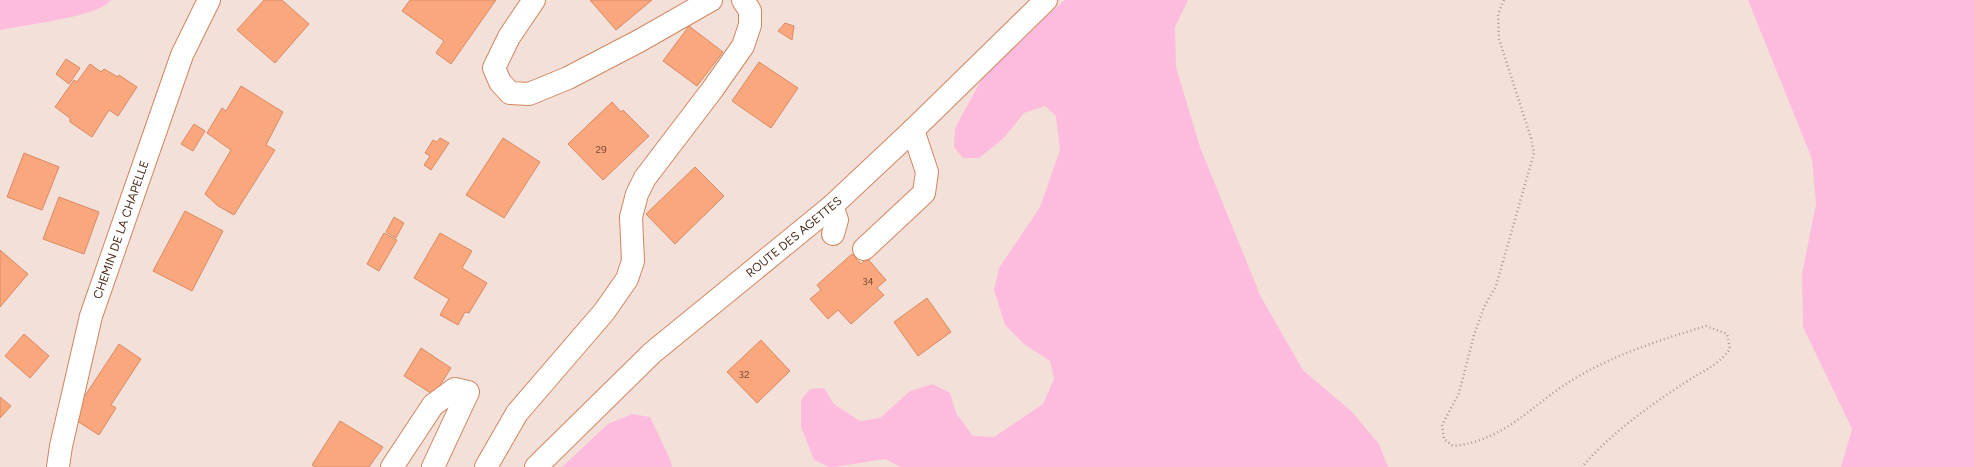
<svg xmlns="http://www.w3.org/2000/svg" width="1974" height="467" font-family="Figtree,sans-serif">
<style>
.green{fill:#fdbcdd}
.building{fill:#fba77e;stroke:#d88a63}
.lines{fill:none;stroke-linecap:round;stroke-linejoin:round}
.minor-casing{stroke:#d2855e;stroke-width:24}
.path{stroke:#af988d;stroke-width:2.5;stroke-dasharray:1 3;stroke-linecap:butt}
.minor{stroke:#fff;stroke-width:22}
.labels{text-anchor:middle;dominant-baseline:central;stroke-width:3.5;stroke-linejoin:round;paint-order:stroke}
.number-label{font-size:10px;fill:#784b34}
.street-label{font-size:12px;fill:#4c2c1c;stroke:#f3e1d9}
</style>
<rect width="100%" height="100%" fill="#f3e1d9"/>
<g class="green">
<path d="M 0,0 L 111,0 C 99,17 23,25 0,30 Z"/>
<polygon points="1065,0 1188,0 1175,27 1176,67 1200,147 1261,297 1303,370 1352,412 1379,444 1388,467 901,467 885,459 834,467 829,467 814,460 801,427 801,400 810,389 824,388 834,404 860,421 880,418 910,391 933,384 950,393 956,413 973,436 994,437 1043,404 1054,379 1050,361 1024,344 1005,325 994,290 999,268 1040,207 1060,150 1056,116 1045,106 1024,113 1004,138 979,158 963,158 954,147 955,128 984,75 1019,39"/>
<polygon points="1748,0 1974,0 1974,467 1841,467 1852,429 1803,327 1802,274 1816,204 1812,159"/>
<polygon points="632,414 650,417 670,459 672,467 562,467 608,424"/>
</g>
<g class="building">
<polygon points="264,0 282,0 309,24 275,63 237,30"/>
<polygon points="410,0 496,0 451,64 436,53 444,41 402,11"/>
<polygon points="590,0 652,0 616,30"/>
<polygon points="785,23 794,26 792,40 778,31"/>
<polygon points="689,26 723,52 697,86 663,61"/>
<polygon points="66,59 80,68 69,84 56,74"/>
<polygon points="759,62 798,88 771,128 732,101"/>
<polygon points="90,64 101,72 104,69 118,77 119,75 137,87 118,116 109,110 92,137 70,122 70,118 55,107 74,80 77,82"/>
<polygon points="241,86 283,112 266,145 275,150 234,215 218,206 205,194 231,150 207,133 222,108 226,111"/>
<polygon points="612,102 621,112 623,110 649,136 603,180 568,144"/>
<polygon points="194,124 205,131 193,151 181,144"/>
<polygon points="440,138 449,143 431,170 424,165 430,156 425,153 433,140 437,142"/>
<polygon points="503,138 540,162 504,218 466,195"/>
<polygon points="24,153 59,167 42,210 7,197"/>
<polygon points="695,167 724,196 675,244 646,214"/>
<polygon points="59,197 99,212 84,254 43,239"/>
<polygon points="185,211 223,231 192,291 153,271"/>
<polygon points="394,217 404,223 396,238 386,232"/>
<polygon points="384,233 397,240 379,271 367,264"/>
<polygon points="440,233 472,251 462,268 487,283 469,313 465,312 458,325 440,315 449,299 414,278"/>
<polygon points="0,250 28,274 0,307"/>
<polygon points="852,254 861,264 867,258 886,280 877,288 884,295 851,324 838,310 828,319 810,299 821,290 817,285"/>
<polygon points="927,298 951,332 918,356 894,322"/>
<polygon points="24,334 49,356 30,378 5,356"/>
<polygon points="761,340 790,371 757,403 727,372"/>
<polygon points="119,344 141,359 111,405 116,408 99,435 71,417"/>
<polygon points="421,348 451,368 434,395 404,376"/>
<polygon points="0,397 11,406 0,418"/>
<polygon points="340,421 383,447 369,467 315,467 312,465"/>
</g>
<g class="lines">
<defs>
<g id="minor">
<polyline points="534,0 509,37 494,68 500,82 510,93 529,94 568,78 639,41 711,0"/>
<polyline points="832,206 837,220 833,234"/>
<polyline points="864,249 924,193 927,172 913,130"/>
<path id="s1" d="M 58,467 L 61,446 L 91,316 L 182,55 L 209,0"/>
<polyline points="392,467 433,405 455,389 468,392 433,467"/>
<polyline points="486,467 517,413 604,312 627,279 633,261 631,217 637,194 645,178 712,90 743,46 750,25 750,11 743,0"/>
<path id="s2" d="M 536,467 L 652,353 L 832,206 L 913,130 L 1046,0"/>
</g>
</defs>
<use href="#minor" class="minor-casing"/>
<path class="path" d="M 1504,0 L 1498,14 L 1499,39 L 1531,138 L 1534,153 L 1496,286 L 1484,307 L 1474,335 L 1459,393 L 1442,425 L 1444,439 L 1453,446 C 1509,440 1534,401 1579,376 C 1619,353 1663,339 1706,326 L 1727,334 L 1730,349 C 1716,367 1704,370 1686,382 C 1649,406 1610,434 1582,467"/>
<use href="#minor" class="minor"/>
</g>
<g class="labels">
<g class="number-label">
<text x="601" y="149">29</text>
<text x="868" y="281">34</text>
<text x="744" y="374">32</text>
</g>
<g class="street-label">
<text stroke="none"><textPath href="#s1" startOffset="246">CHEMIN DE LA CHAPELLE</textPath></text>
<text stroke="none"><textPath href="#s2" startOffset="346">ROUTE DES AGETTES</textPath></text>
</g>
</g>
</svg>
